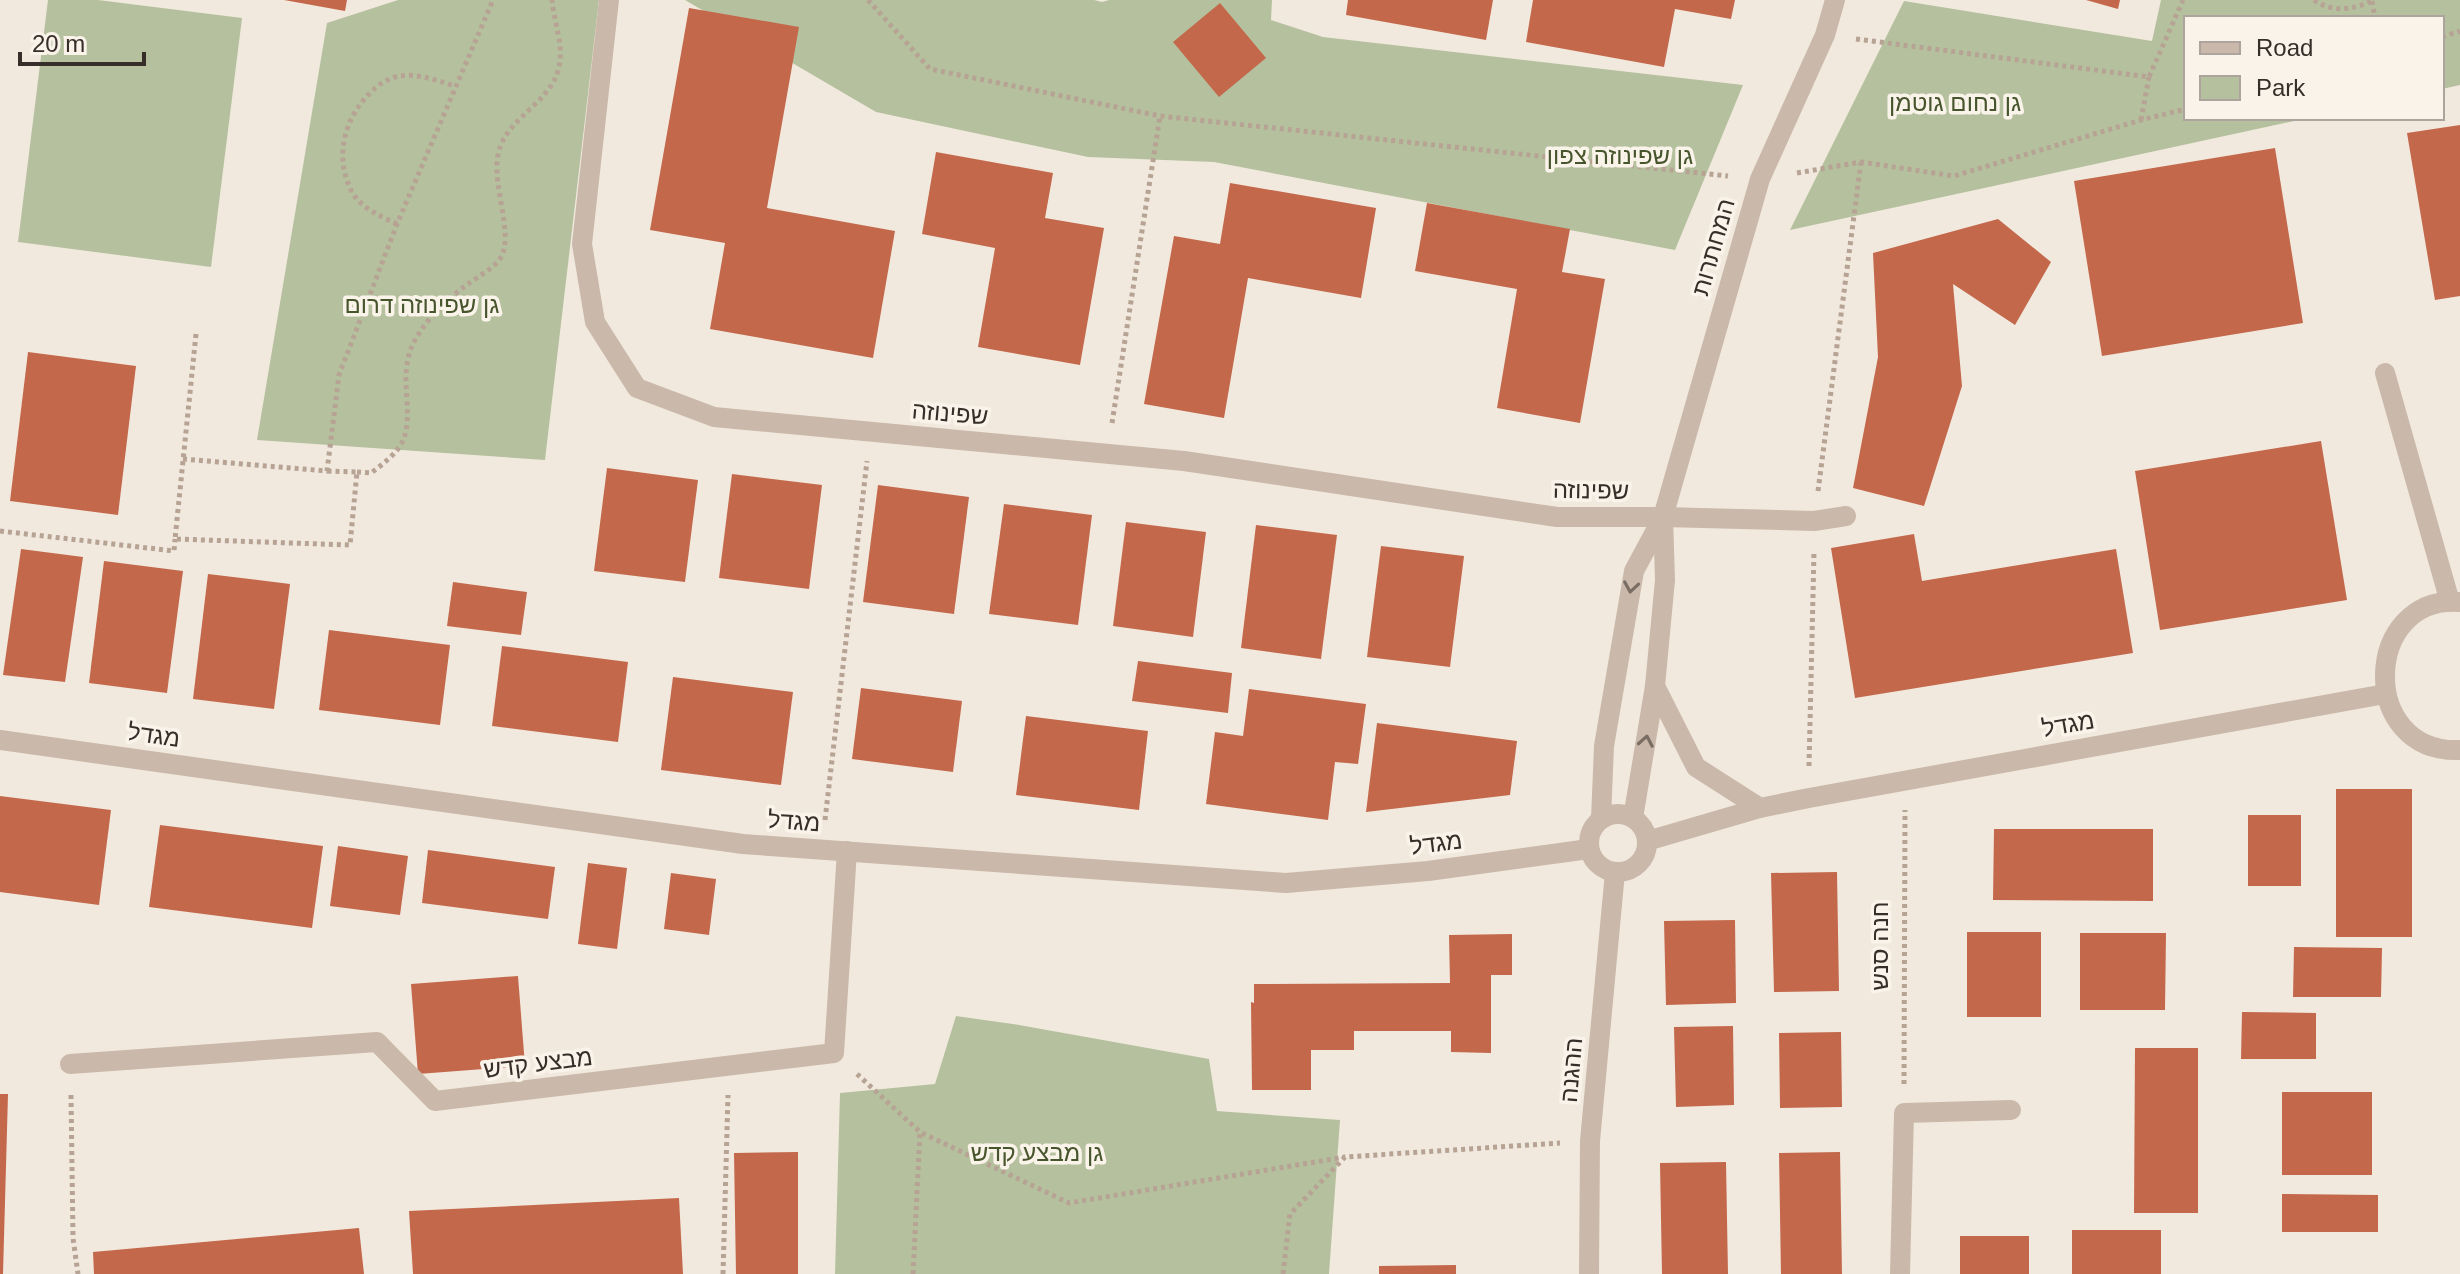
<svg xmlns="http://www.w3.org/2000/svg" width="2460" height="1274" font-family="Arial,'Noto Sans Hebrew',sans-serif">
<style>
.green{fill:#b5c19e}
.building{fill:#c3684b}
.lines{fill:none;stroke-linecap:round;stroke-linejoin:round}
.path{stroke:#b6a394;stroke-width:5;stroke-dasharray:4 4;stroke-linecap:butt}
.service{stroke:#cab9aa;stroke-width:20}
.minor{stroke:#cab9aa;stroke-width:20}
.oneway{stroke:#7a6d63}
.labels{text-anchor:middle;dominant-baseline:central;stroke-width:7;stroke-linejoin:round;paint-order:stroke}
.park-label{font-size:24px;fill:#47552d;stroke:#faf3ea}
.street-label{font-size:24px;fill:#382e29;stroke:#faf3ea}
</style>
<rect width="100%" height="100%" fill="#f2e9de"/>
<g class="green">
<polygon points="48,0 98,0 242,18 211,267 18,242"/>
<polygon points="398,0 599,0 545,460 257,440 327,23"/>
<polygon points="685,0 1094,0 1102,2 1109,0 1272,0 1271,20 1323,37 1743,85 1675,250 1214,162 1088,157 876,112"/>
<polygon points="2161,0 2460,0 2460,85 2442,89 2442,18 2186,18 2186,118 2308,118 1790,230 1904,1 2152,41"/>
<polygon points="956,1016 1019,1025 1209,1059 1217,1111 1340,1120 1329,1274 835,1274 840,1093 935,1084"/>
</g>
<g class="building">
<polygon points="284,0 347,0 345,11"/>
<polygon points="1348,0 1493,0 1486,40 1346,15"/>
<polygon points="1533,0 1735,0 1731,19 1675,9 1664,67 1526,42"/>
<polygon points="2086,0 2120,0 2118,9"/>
<polygon points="1220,3 1266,58 1219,97 1173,42"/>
<polygon points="689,8 799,27 767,208 895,231 873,358 710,329 725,243 650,230"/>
<polygon points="2460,125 2460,296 2435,300 2407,133"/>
<polygon points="2275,148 2303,323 2102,356 2074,181"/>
<polygon points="936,152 1053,173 1045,218 1104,228 1080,365 978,347 995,248 922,234"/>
<polygon points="1230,183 1376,208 1361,298 1248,278 1224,418 1144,404 1174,236 1220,244"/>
<polygon points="1427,203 1570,229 1562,272 1605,279 1580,423 1497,408 1517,289 1415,271"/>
<polygon points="1998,219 2051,262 2015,325 1953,284 1962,386 1924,506 1853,488 1878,357 1873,253"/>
<polygon points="28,352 136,366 118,515 10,501"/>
<polygon points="2321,441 2347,600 2160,630 2135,471"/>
<polygon points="607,468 698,480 685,582 594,571"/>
<polygon points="732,474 822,485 809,589 719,578"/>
<polygon points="878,485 969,497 954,614 863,602"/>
<polygon points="1004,504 1092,515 1078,625 989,614"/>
<polygon points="1126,522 1206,532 1193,637 1113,626"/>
<polygon points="1256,525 1337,535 1321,659 1241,648"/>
<polygon points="1914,534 1922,581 2116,549 2133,653 1855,698 1831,548"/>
<polygon points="1381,546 1464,556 1450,667 1367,657"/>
<polygon points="21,549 83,557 65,682 3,675"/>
<polygon points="104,561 183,571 167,693 89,683"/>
<polygon points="208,574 290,584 274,709 193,699"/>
<polygon points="453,582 527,592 521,635 447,626"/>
<polygon points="329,630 450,645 440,725 319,710"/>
<polygon points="502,646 628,662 618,742 492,726"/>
<polygon points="1138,661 1232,673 1228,713 1132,701"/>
<polygon points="673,677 793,692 781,785 661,770"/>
<polygon points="861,688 962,701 953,772 852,759"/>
<polygon points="1249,689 1366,704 1358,764 1335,762 1328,820 1206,804 1215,732 1243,736"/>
<polygon points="1026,716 1148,731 1139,810 1016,795"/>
<polygon points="1377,723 1517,741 1510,795 1366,812"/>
<rect x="2336" y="789" width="76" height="148"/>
<polygon points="0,796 111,810 99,905 0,892"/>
<rect x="2248" y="815" width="53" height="71"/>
<polygon points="160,825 323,846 312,928 149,907"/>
<polygon points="1994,829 2153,829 2153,901 1993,900"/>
<polygon points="338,846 408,856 400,915 330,906"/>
<polygon points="428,850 555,867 548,919 422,903"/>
<polygon points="588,863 627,868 617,949 578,944"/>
<polygon points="1837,872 1839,991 1774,992 1771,873"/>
<polygon points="671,873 716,879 709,935 664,929"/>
<polygon points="1735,920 1736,1003 1666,1005 1664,921"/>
<rect x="1967" y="932" width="74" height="85"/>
<polygon points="2080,933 2166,933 2165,1010 2080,1010"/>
<polygon points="1512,934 1512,975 1491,975 1491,1053 1451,1052 1451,1031 1354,1031 1354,1050 1311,1050 1311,1090 1252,1090 1251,1002 1254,1003 1254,984 1450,983 1449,935"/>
<polygon points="2294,947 2382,948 2381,997 2293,997"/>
<polygon points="518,976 525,1066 418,1074 411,984"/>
<polygon points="2242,1012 2316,1013 2316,1059 2241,1059"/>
<polygon points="1733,1026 1734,1105 1676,1107 1674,1027"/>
<polygon points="1841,1032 1842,1107 1780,1108 1779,1033"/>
<polygon points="2135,1048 2198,1048 2198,1213 2134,1213"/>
<rect x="2282" y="1092" width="90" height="83"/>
<polygon points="0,1094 8,1094 3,1274 0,1274"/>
<polygon points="798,1152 798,1274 736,1274 734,1153"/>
<polygon points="1840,1152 1842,1274 1781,1274 1779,1153"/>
<polygon points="1726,1162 1728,1274 1662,1274 1660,1163"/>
<polygon points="2282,1194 2378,1195 2378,1232 2282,1232"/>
<polygon points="679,1198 683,1274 413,1274 409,1211"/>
<polygon points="359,1228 364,1274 94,1274 93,1252"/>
<rect x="2072" y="1230" width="89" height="44"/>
<rect x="1960" y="1236" width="69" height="38"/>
<polygon points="1456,1265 1456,1274 1379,1274 1379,1266"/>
</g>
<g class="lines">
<g class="path">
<polyline points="868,0 930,69 1160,116 1728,176"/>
<path d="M 2314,0 C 2332,13 2354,10 2373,0"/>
<polyline points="2372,1 2375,18"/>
<polyline points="2442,37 2460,31"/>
<polyline points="1856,39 2149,77 2183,0"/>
<polyline points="2141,120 2149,77"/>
<polyline points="1797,173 1861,162 1954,176 2141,120 2186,109"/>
<path d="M 397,224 C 380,216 361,208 352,192 C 333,156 345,116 373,90 C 379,84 391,77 400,76 C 418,73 438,81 455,86"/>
<polyline points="196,334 175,539 350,545 357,472 327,471"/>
<polyline points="1112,423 1160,116"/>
<polyline points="183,459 327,471 339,375 397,224 493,0"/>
<path d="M 357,472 L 371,473 C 383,464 399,452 404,438 C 414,410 397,374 414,342 C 426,319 447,299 468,284 C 477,277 495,268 501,257 C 514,235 492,186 498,155 C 505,116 557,102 560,60 C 562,41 554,20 552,0"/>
<polyline points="1818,491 1861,162"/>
<polyline points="0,531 174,551 175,539"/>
<polyline points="1809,766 1814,552"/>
<polyline points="825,820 867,461"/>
<polyline points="857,1074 920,1132 1069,1203 1345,1157"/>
<polyline points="1904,1084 1905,810"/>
<polyline points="71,1095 73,1238 78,1274"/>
<polyline points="723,1274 728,1095"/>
<polyline points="913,1274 920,1132"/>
<polyline points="1283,1274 1290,1214 1345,1157 1560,1143"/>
</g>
<polyline class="service" points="1663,517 1814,521 1846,516"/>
<g class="minor">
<polyline points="609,0 582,244 595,322 637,388 714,417 1184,461 1557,517 1663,517"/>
<polyline points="2385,373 2450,602"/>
<path d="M 2460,602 C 2363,594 2357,754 2460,750"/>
<polyline points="1655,686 1696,767 1760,808"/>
<polyline points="0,740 743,844 1286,883 1428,871 1589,849"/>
<circle cx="1618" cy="843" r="29"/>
<polyline points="1633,818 1655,686 1665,580 1663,517"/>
<polyline points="1601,819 1604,746 1634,571 1663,517 1760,179 1825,35 1835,0"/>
<polyline points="1647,841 1760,808 1809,798 2385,694"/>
<polyline points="70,1064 377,1042 435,1101 834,1053 847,851"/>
<polyline points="1589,1274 1590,1141 1615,872"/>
<polyline points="1900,1274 1904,1113 2011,1110"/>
</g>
</g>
<defs><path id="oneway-chevron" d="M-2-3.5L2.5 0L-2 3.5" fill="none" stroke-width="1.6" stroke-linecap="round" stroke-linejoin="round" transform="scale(2)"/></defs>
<g class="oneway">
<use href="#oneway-chevron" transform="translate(1631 587) rotate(99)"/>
<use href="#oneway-chevron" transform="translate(1646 741) rotate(-80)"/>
</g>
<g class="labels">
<g class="park-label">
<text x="1955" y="102">גן נחום גוטמן</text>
<text x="1620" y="155">גן שפינוזה צפון</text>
<text x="422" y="304">גן שפינוזה דרום</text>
<text x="1037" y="1152">גן מבצע קדש</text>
</g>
<g class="street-label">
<text transform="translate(1713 247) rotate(-74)">המחתרות</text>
<text transform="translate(950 413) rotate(5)">שפינוזה</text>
<text transform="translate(1591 490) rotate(1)">שפינוזה</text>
<text transform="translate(2068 724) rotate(-10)">מגדל</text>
<text transform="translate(154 735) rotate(8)">מגדל</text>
<text transform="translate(794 821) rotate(4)">מגדל</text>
<text transform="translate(1436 843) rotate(-7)">מגדל</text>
<text transform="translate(1879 946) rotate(-90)">חנה סנש</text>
<text transform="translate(538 1063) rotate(-7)">מבצע קדש</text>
<text transform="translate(1571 1070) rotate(-85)">ההגנה</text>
</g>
</g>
<rect x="2184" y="16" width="260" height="104" fill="#faf3ea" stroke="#aca49d" stroke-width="2"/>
<rect x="2200" y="42" width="40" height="12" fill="#cab9aa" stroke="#aca49d" stroke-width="2"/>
<text x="2256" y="56" font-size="24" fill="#382e29">Road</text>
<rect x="2200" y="76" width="40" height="24" fill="#b5c19e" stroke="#aca49d" stroke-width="2"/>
<text x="2256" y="96" font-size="24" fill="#382e29">Park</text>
<path d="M20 52v12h124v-12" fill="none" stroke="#382e29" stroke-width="4"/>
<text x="32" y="52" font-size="24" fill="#382e29" stroke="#faf3ea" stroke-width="6" paint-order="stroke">20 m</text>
</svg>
